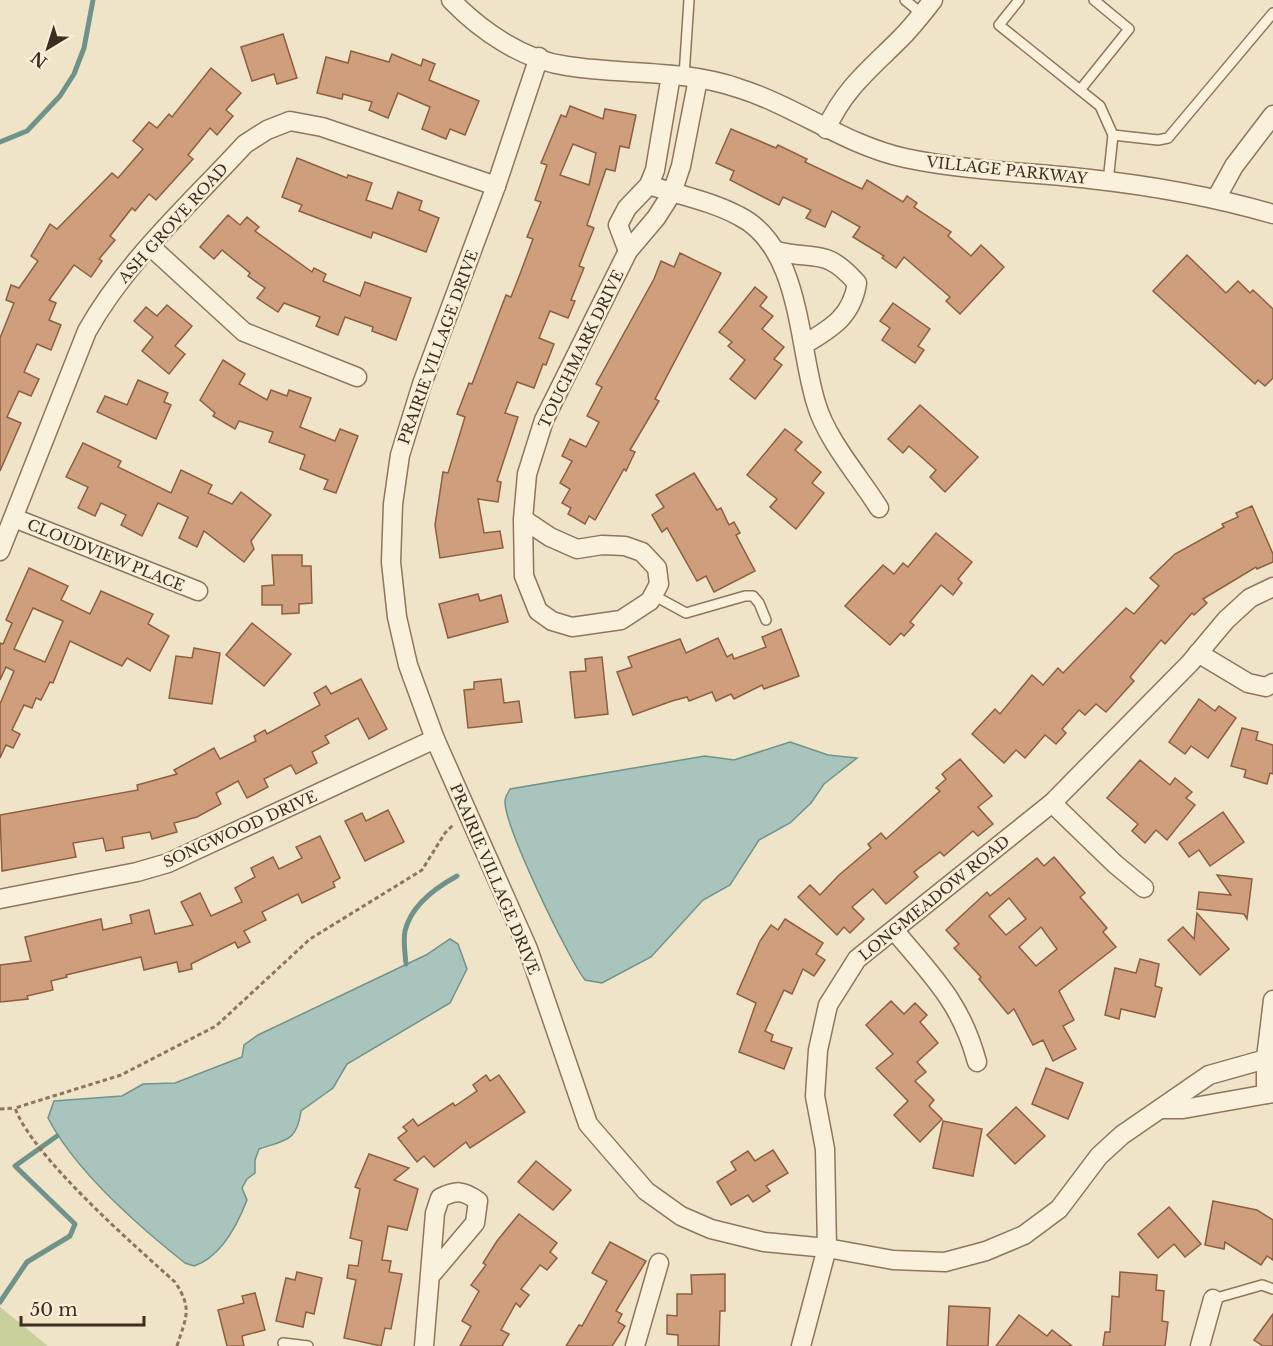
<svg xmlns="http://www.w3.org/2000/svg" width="1273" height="1346" font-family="'Libre Baskerville',serif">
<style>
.green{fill:#c9cf9b}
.water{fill:#a9c4bc;stroke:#6f938a;stroke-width:1.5}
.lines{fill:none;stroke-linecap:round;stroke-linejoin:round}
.stream{stroke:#6f938a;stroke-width:5}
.building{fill:#cf9f7d;stroke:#8d5f41;stroke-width:1.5;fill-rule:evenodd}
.service-casing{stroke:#8d765c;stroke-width:12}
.minor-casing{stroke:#8d765c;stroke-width:21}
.path{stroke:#8d765c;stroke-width:3;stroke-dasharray:4.5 3;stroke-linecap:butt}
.service{stroke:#faf1dc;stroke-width:9}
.minor{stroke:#faf1dc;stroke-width:18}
.labels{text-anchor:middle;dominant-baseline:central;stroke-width:5;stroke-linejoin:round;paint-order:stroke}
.street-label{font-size:15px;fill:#3d2e20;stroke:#f7eed8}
</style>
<rect width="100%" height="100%" fill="#f0e4c8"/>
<polygon class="green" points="0,1307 48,1346 0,1346"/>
<g class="water">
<path d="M 790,742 L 828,755 L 857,758 L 824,784 L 811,803 L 790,823 L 759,840 L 730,885 L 703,900 L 651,957 L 602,983 L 585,980 C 568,958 504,826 505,801 C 505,797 508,793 510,789 L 705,756 L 734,760 Z"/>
<path d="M 450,939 L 458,944 L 467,969 L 450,1003 L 347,1064 L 333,1088 L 301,1111 C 297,1142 285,1140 259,1149 L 255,1160 L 255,1173 L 247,1179 L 242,1188 L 247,1200 C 237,1226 221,1257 194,1266 L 185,1263 C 137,1225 76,1172 48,1118 L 54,1101 L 122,1096 L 143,1084 L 175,1083 L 242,1057 L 244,1045 L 258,1035 L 426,955 Z"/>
</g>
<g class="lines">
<g class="stream">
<polyline points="0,142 27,131 60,96 74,74 84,48 93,0"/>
<path d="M 406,964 C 405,954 403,940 405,931 C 411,905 435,888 457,876"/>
<polyline points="0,1302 27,1262 70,1236 75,1224 15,1166 57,1136"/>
</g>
</g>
<g class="building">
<polygon points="283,34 297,78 277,84 274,74 252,81 241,47"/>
<polygon points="351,51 389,62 392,54 421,66 423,59 435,64 429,80 479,101 465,135 450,129 446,139 422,129 430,107 398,93 388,118 369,110 372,102 343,94 342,99 317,93 326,57 348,63"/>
<polygon points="211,68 241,93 226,110 233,116 217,135 210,128 188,155 193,159 156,200 149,194 135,211 132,208 110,236 115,240 99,259 102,261 91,277 74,265 49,300 56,303 49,320 61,325 51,350 37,344 24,372 39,379 31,396 19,391 7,417 21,423 0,471 0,338 14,303 6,300 11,285 19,288 38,261 31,256 50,224 57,229 112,173 118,178 143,149 133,141 149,122 157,128 169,114 172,117"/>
<path d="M 570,106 L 603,119 L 605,109 L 636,115 L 629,148 L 620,146 L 615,171 L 606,169 L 587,225 L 594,228 L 579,266 L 584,268 L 571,300 L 575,301 L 568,318 L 550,311 L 539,338 L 554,344 L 546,365 L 543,364 L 534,388 L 517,382 L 505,413 L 518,417 L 497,481 L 501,482 L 498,502 L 478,499 L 484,533 L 500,531 L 503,548 L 440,558 L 435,525 L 443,472 L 448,473 L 465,417 L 457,414 L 469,383 L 472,384 L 506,295 L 511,297 L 520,274 L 533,239 L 527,237 L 541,202 L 535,200 L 547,165 L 541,163 L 561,115 L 566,117 ZM 573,144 L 596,153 L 589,185 L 560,175 Z"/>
<polygon points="731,129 776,148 778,145 807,159 805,162 862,189 867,180 903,202 907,196 917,203 914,207 951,232 948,236 971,256 981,245 1004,267 960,314 946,301 950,297 904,257 896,268 882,258 884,256 853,237 860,227 832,211 825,227 806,218 811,210 783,197 779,205 730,180 734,171 716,163"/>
<polygon points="297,158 347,178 348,175 372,183 366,200 392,209 398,192 422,201 419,210 439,218 426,252 373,232 371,238 299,211 302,205 282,197"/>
<polygon points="228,215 240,225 247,217 259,227 255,231 312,272 314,268 326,274 323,281 360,296 365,282 411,298 396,340 372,331 373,327 345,317 338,335 316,326 320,317 284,303 278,312 257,298 265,288 248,276 250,273 222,250 214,259 200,247"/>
<polygon points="680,253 721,273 655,399 659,401 630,450 635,452 626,471 624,469 595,520 589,516 585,524 568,514 571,508 562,503 570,489 560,483 572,461 562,456 570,439 586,447 599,422 587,416 602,387 596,384 654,279 661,261 674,267"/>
<polygon points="1187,255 1226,293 1238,281 1250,293 1253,290 1273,309 1273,378 1265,386 1258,380 1255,384 1153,291"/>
<polygon points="755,287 767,297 760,306 773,316 762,329 784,347 774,359 782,365 755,399 730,379 745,360 728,346 732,342 719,332"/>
<polygon points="893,303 930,329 918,346 924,350 915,363 882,340 890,328 880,321"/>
<polygon points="167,305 192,326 175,346 185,354 169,374 142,351 153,337 134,321 146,307 157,316"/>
<polygon points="223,360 245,374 239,384 267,400 271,390 287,396 289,390 311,398 300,427 335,441 340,429 358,436 336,493 324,489 328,480 300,469 305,455 269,442 273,432 239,421 235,429 213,416 215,413 200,400"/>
<polygon points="138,380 168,393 164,402 171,405 156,439 97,412 105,396 127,405"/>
<polygon points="920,405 978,457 945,492 930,477 936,470 909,446 903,453 888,439"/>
<polygon points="785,429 802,442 795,450 821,472 812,483 824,493 796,529 770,507 777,499 747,475"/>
<polygon points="83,443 121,461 118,467 171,493 181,470 212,485 208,493 232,504 241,492 271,515 251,541 254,549 244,562 204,531 197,547 179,538 188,517 158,503 142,536 121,525 126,515 101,503 95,516 78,508 88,487 66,477"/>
<polygon points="694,473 717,510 721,508 729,525 734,522 740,533 736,535 755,571 714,592 706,576 697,581 667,528 662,532 652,515 664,507 656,495"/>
<polygon points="1252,506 1273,554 1273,562 1257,569 1256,567 1203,599 1207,603 1194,615 1192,613 1165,644 1161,640 1140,665 1130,677 1134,681 1106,712 1096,704 1085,715 1079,710 1062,729 1066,733 1056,744 1045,735 1025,758 1016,750 1004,763 972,734 995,709 1000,714 1032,675 1043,685 1058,668 1063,673 1126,608 1134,614 1159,586 1150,578 1175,554 1224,527 1222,524 1238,517 1236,513"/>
<polygon points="936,533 972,562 958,579 962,583 953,595 941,585 910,622 914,625 904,636 901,633 890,645 845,606 883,565 894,574 903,563 908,567"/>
<polygon points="272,555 302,555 302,566 311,566 312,603 299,604 299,613 282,614 282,605 262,605 262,586 274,585"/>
<path d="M 29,568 L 68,586 L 61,600 L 90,614 L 101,591 L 153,614 L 148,624 L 169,636 L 150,671 L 127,658 L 122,666 L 70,641 L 53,683 L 50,682 L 41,700 L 36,698 L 32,708 L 24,705 L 12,730 L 20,734 L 13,748 L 6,745 L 0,758 L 0,704 L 14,671 L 6,667 L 0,680 L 0,643 L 3,644 L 12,623 L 6,620 ZM 33,608 L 63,621 L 45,662 L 14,649 Z"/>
<polygon points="478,594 480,601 501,595 508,622 448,638 439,604"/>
<polygon points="252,623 291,654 264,686 226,655"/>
<polygon points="781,629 799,676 764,689 762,685 734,699 731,694 716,701 712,692 689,701 687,697 672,701 633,715 617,672 632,667 628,657 680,639 686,653 718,638 727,657 732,654 734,659 766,647 762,637"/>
<polygon points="194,648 220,653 212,704 169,698 176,656 192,658"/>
<polygon points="602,657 608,714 575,718 570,672 586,671 585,659"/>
<polygon points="361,679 387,729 369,739 358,718 325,736 329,743 312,752 317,763 296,774 291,765 264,779 268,787 247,798 238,781 216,793 221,804 197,817 174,823 177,832 152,839 150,832 122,837 124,848 106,851 103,838 73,843 76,857 2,871 0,815 138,790 137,785 177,774 174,770 214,748 220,759 256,741 254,736 265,730 267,734 320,705 314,693 326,686 331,694"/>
<polygon points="501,679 504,703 519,701 522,722 468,728 464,690 474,689 474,682"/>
<polygon points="1199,699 1215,711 1219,706 1236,718 1208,758 1191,746 1185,754 1169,742"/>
<polygon points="1242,728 1258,732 1256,740 1273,745 1273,774 1270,773 1267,784 1244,777 1246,770 1231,766"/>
<polygon points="960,759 992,796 978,807 993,824 978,836 973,831 944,856 940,852 914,872 918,877 886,904 873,889 852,907 864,919 850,933 844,927 837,935 798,897 810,885 820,895 839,875 871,848 868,844 881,833 886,839 940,791 936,788 946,779 942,774"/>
<polygon points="1140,760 1170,785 1175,778 1192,792 1186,798 1195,805 1167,840 1156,830 1145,843 1132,831 1138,824 1107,798"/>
<polygon points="388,810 404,842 365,861 345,821 362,813 366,821"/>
<polygon points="1223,812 1244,842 1210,866 1199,850 1189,857 1179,843"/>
<polygon points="320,836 340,878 333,882 335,887 302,903 298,894 262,912 266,920 244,931 250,942 238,948 235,942 191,964 192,969 179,972 177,962 144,970 141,957 66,975 67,977 51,981 53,990 27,996 28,999 0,1002 0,965 31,961 25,937 101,919 103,930 132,923 130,915 149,910 155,934 193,925 181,902 200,893 211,916 242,902 235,888 255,877 251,868 273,857 279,869 302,858 296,847"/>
<path d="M 1054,857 L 1085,893 L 1080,897 L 1107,928 L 1103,932 L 1116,947 L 1059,991 L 1074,1020 L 1063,1026 L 1076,1049 L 1053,1061 L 1043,1040 L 1033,1045 L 1014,1009 L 1008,1014 L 979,979 L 981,977 L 954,948 L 959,944 L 946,930 L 987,892 L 990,896 L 1037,858 L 1044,866 ZM 1009,898 L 1026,919 L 1006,935 L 989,916 ZM 1041,927 L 1057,949 L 1036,966 L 1019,947 Z"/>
<polygon points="1217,875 1252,879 1247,919 1244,914 1197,909 1199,892 1231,895"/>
<polygon points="1197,913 1229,949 1200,975 1168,940 1183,927 1194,939"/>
<polygon points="785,919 823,943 816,954 825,960 814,976 803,969 792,994 784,990 765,1031 773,1035 771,1041 792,1048 784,1069 739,1052 756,1003 737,994 760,941 771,925 778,930"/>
<polygon points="1140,959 1159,964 1155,986 1162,988 1155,1017 1121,1009 1119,1019 1105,1015 1115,968 1136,973"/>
<polygon points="891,1001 904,1014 915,1003 927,1015 920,1022 938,1043 917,1062 926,1072 915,1081 934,1100 929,1106 942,1119 920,1142 894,1115 908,1101 876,1068 893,1054 866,1025"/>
<polygon points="1046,1068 1083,1083 1068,1119 1032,1104"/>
<polygon points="486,1075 490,1081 499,1075 525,1112 470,1148 466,1142 434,1167 424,1156 417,1162 398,1138 407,1131 403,1127 413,1119 418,1126 453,1103 455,1106 477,1091 473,1085"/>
<polygon points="1016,1107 1045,1136 1015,1164 987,1135"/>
<polygon points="943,1121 982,1129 973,1176 933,1168"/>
<polygon points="773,1150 788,1173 766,1186 770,1191 753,1202 748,1195 731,1205 717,1182 736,1170 731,1162 748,1151 755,1161"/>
<polygon points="369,1154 409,1168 394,1180 418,1189 407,1230 388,1226 382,1260 391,1261 389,1272 402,1274 391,1329 385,1328 381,1346 344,1338 356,1280 347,1278 349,1265 358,1266 362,1241 350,1238 360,1189 355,1187"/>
<polygon points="536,1161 571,1190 553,1210 518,1182"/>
<polygon points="1213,1201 1257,1210 1273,1220 1273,1260 1267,1256 1261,1265 1225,1242 1224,1249 1205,1245"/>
<polygon points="1169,1207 1201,1244 1185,1257 1174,1244 1158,1258 1138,1234"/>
<polygon points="519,1214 557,1243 550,1252 557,1258 547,1270 540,1265 521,1289 529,1295 520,1307 516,1303 501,1330 509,1334 502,1346 460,1346 471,1326 462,1321 479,1291 471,1285 486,1265 483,1263 497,1241"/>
<polygon points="610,1242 646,1261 616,1311 622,1314 618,1322 625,1326 612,1346 566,1346 579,1325 582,1326 607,1281 592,1273"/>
<polygon points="297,1272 322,1278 314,1314 306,1312 303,1327 276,1321 286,1278 295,1280"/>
<polygon points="1120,1272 1157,1275 1156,1290 1164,1291 1162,1321 1168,1322 1165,1346 1103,1346 1105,1332 1110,1332 1112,1296 1119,1297"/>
<polygon points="725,1274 725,1311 720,1311 719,1346 678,1346 678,1335 667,1334 667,1315 677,1316 677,1294 692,1294 691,1275"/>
<polygon points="255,1293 265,1330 242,1336 244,1346 227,1346 218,1310 244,1303 242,1296"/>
<polygon points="949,1306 990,1308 988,1346 947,1346"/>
<polygon points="1273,1314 1273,1346 1263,1346 1254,1340"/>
<polygon points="1019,1315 1047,1336 1052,1330 1072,1346 996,1346"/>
</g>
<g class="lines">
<defs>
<g id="service">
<polyline points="905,0 922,14"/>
<polyline points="1019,0 999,25 1100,106 1113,135"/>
<polyline points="684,76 689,0"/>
<polyline points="1080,90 1129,29 1094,0"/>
<polyline points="1108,182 1113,135 1158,140 1168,138 1273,13"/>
<polyline points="653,595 686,613 745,596 753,596 759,603 766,620"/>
<polyline points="1213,1299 1262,1285 1273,1289"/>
<polyline points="283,1343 308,1346"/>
</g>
<g id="minor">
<path d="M 451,0 C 481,31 523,60 567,66 C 624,75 683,69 738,88 C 796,106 845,145 905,158 C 966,171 1029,172 1090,179 C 1154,186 1211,196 1273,214"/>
<polyline points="539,57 496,186 422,384 400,455 393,504 391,562 397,617 408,665 435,739 528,949 588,1124 646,1191 681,1216 711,1229 764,1242 827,1248 893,1260 945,1262 986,1251 1024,1235 1059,1209 1099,1156 1122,1135 1209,1075 1273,1057"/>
<path d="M 826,129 C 845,88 869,70 900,39 C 912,27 923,13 933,0"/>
<path d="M 649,185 C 679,195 711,201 739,216 C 801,247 798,346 816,403 C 826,439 859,476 879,508"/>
<polyline points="1217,197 1234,166 1273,115"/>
<polyline points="150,246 244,332 357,377"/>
<polyline points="628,251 618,225 627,208 649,185 655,170 671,75"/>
<path d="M 776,251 C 817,261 825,247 857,283 C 852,316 832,328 805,344"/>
<polyline points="14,518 198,591"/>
<polyline points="523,519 550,537 577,549 602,545 625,546 642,552 657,568 659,584 650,601 621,620 572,627 552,621 538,611 524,576 523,519 527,474 544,420 628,251 656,218 672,193 681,166 698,79"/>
<path d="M 0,551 L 87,331 C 127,260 190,204 245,144 L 267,130 L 290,121 L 322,127 L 496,186"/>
<polyline points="1198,653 1248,683 1266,687 1273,683"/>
<polyline points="1052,803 1115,864 1144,888"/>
<polyline points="0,899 137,872 168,863 435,739"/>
<path d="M 894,930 C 932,976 961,1002 977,1062"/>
<polyline points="1266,1094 1266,1058 1273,1000"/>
<polyline points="1162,1109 1183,1109 1273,1093"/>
<path d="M 424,1346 L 435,1213 L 440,1198 C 456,1190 463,1190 478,1201 L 475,1223 L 431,1275"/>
<polyline points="635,1346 659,1263"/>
<polyline points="801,1346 827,1248 825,1149 815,1096 818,1050 828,1005 857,959 1052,803 1190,663 1226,620 1250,598 1273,587"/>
<polyline points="1200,1346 1213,1299"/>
</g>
</defs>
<use href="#service" class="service-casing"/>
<use href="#minor" class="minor-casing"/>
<g class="path">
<polyline points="0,1109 15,1108"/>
<path d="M 177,1346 C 186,1317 193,1309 175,1282 C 134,1245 33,1157 15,1108 L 121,1075 L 216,1026 L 310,939 L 422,870 L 445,833 L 454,824"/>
</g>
<use href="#service" class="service"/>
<use href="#minor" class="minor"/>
</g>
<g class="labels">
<g class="street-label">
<text transform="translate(1007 170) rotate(6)">VILLAGE PARKWAY</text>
<text transform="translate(173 223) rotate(-48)">ASH GROVE ROAD</text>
<text transform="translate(438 347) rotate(-70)">PRAIRIE VILLAGE DRIVE</text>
<text transform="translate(581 349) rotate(-64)">TOUCHMARK DRIVE</text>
<text transform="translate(106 555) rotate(22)">CLOUDVIEW PLACE</text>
<text transform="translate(240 829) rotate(-24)">SONGWOOD DRIVE</text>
<text transform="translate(495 879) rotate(67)">PRAIRIE VILLAGE DRIVE</text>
<text transform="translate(934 898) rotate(-39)">LONGMEADOW ROAD</text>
</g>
</g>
<g transform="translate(48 48) rotate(218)" stroke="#f7eed8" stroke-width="4.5" paint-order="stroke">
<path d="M0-4.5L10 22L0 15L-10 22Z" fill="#3d2e20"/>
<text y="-9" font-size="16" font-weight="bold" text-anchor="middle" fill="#3d2e20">N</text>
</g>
<path d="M21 1316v9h123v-9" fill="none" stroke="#3d2e20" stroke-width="3"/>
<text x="30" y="1316" font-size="18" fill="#3d2e20" stroke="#f7eed8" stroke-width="4.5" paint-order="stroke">50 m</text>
</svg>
